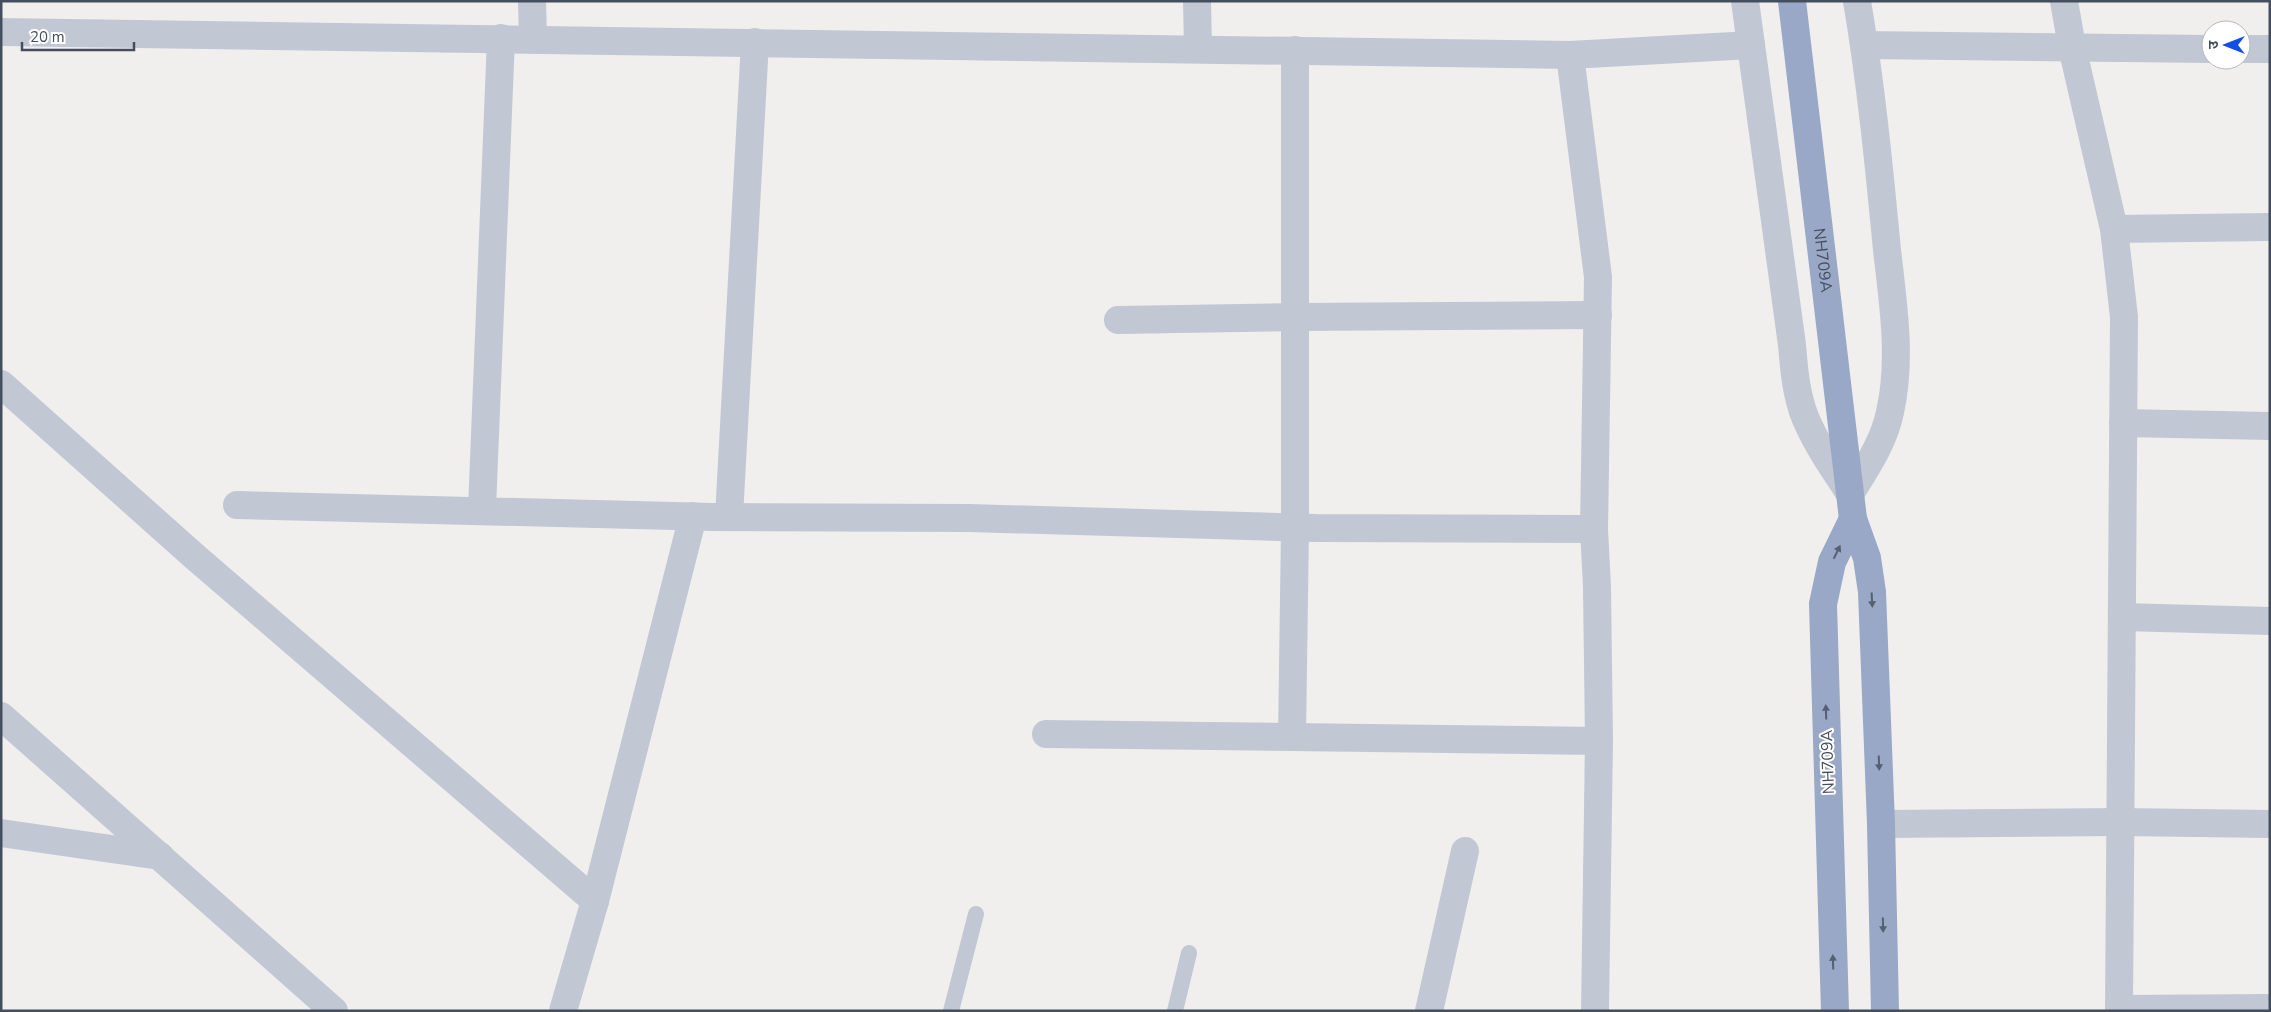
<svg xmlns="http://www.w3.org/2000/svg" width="2271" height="1012" font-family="'Nunito Sans','Noto Sans Devanagari',sans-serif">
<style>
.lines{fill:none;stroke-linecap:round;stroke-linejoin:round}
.service{stroke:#c1c8d4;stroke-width:16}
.minor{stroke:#c1c8d4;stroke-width:28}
.trunk{stroke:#98a8c6;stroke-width:28}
.oneway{fill:#566071}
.labels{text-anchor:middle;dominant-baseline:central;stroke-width:4;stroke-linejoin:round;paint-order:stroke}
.street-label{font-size:16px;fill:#454e5c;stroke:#fff}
</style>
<rect width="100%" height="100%" fill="#f1eeee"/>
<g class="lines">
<g class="service">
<polyline points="951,1011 976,914"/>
<polyline points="1175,1011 1189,953"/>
</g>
<g class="minor">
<polyline points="532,1 533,39"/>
<polyline points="1197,1 1198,48"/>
<path d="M 1745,1 L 1792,345 C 1794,369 1796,394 1805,417 C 1816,444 1834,469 1850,494 C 1866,468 1884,442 1890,412 C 1902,359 1893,303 1887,250 C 1879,166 1871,84 1857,1"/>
<polyline points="2064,1 2072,47 2114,229 2124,317 2119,1011"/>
<polyline points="1,32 1570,55 1751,45"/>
<polyline points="1864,45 2211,49"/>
<polyline points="2241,49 2270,49"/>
<polyline points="1570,55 1598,277 1594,529 1597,587 1599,741 1595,1011"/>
<polyline points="2114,229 2270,227"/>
<polyline points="1118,320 1295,317 1598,315"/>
<polyline points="1,384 194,556 595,901"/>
<polyline points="2123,423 2270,426"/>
<polyline points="237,505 713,517 969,518 1316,528 1594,529"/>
<polyline points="482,509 501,38"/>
<polyline points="729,517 755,42"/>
<polyline points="2122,617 2270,621"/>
<polyline points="1,716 334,1011"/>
<polyline points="1046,734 1599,741"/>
<polyline points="1292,737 1295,528 1295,50"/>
<polyline points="1881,824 2120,822 2270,824"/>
<polyline points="1,833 160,856"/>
<polyline points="2119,1009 2270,1008"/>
<polyline points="563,1011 595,901 693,516"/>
<polyline points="1429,1011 1465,851"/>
</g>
<g class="trunk">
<path id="s1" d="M 1792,1 L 1853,519 L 1867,558 L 1872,592 L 1881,824 L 1885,1011"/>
<polyline points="1835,1011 1823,604 1832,562 1853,519"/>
</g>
</g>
<defs><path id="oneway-solid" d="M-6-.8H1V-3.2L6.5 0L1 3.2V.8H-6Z" transform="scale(1.25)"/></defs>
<g class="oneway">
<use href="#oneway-solid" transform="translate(1837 552) rotate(-64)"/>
<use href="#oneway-solid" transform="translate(1872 600) rotate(87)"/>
<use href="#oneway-solid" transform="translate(1826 712) rotate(-92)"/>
<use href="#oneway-solid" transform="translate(1879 763) rotate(88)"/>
<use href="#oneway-solid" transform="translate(1883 925) rotate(89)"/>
<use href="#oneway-solid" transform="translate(1833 962) rotate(-92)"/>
</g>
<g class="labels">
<g class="street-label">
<text stroke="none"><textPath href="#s1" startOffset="261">NH709A</textPath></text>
<text transform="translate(1828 762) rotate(-92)">NH709A</text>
</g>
</g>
<rect width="2271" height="1012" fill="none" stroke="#454e5c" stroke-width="5"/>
<g transform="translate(2226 45) rotate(270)"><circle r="24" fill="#ffffff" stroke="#b5b8be"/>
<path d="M0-4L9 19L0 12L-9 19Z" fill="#114ee8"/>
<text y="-8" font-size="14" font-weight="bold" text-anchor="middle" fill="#454e5c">उ</text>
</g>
<path d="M22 42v8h112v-8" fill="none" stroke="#454e5c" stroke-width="2.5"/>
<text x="30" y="42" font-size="15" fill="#454e5c" stroke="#ffffff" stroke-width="4" paint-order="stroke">20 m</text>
</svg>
